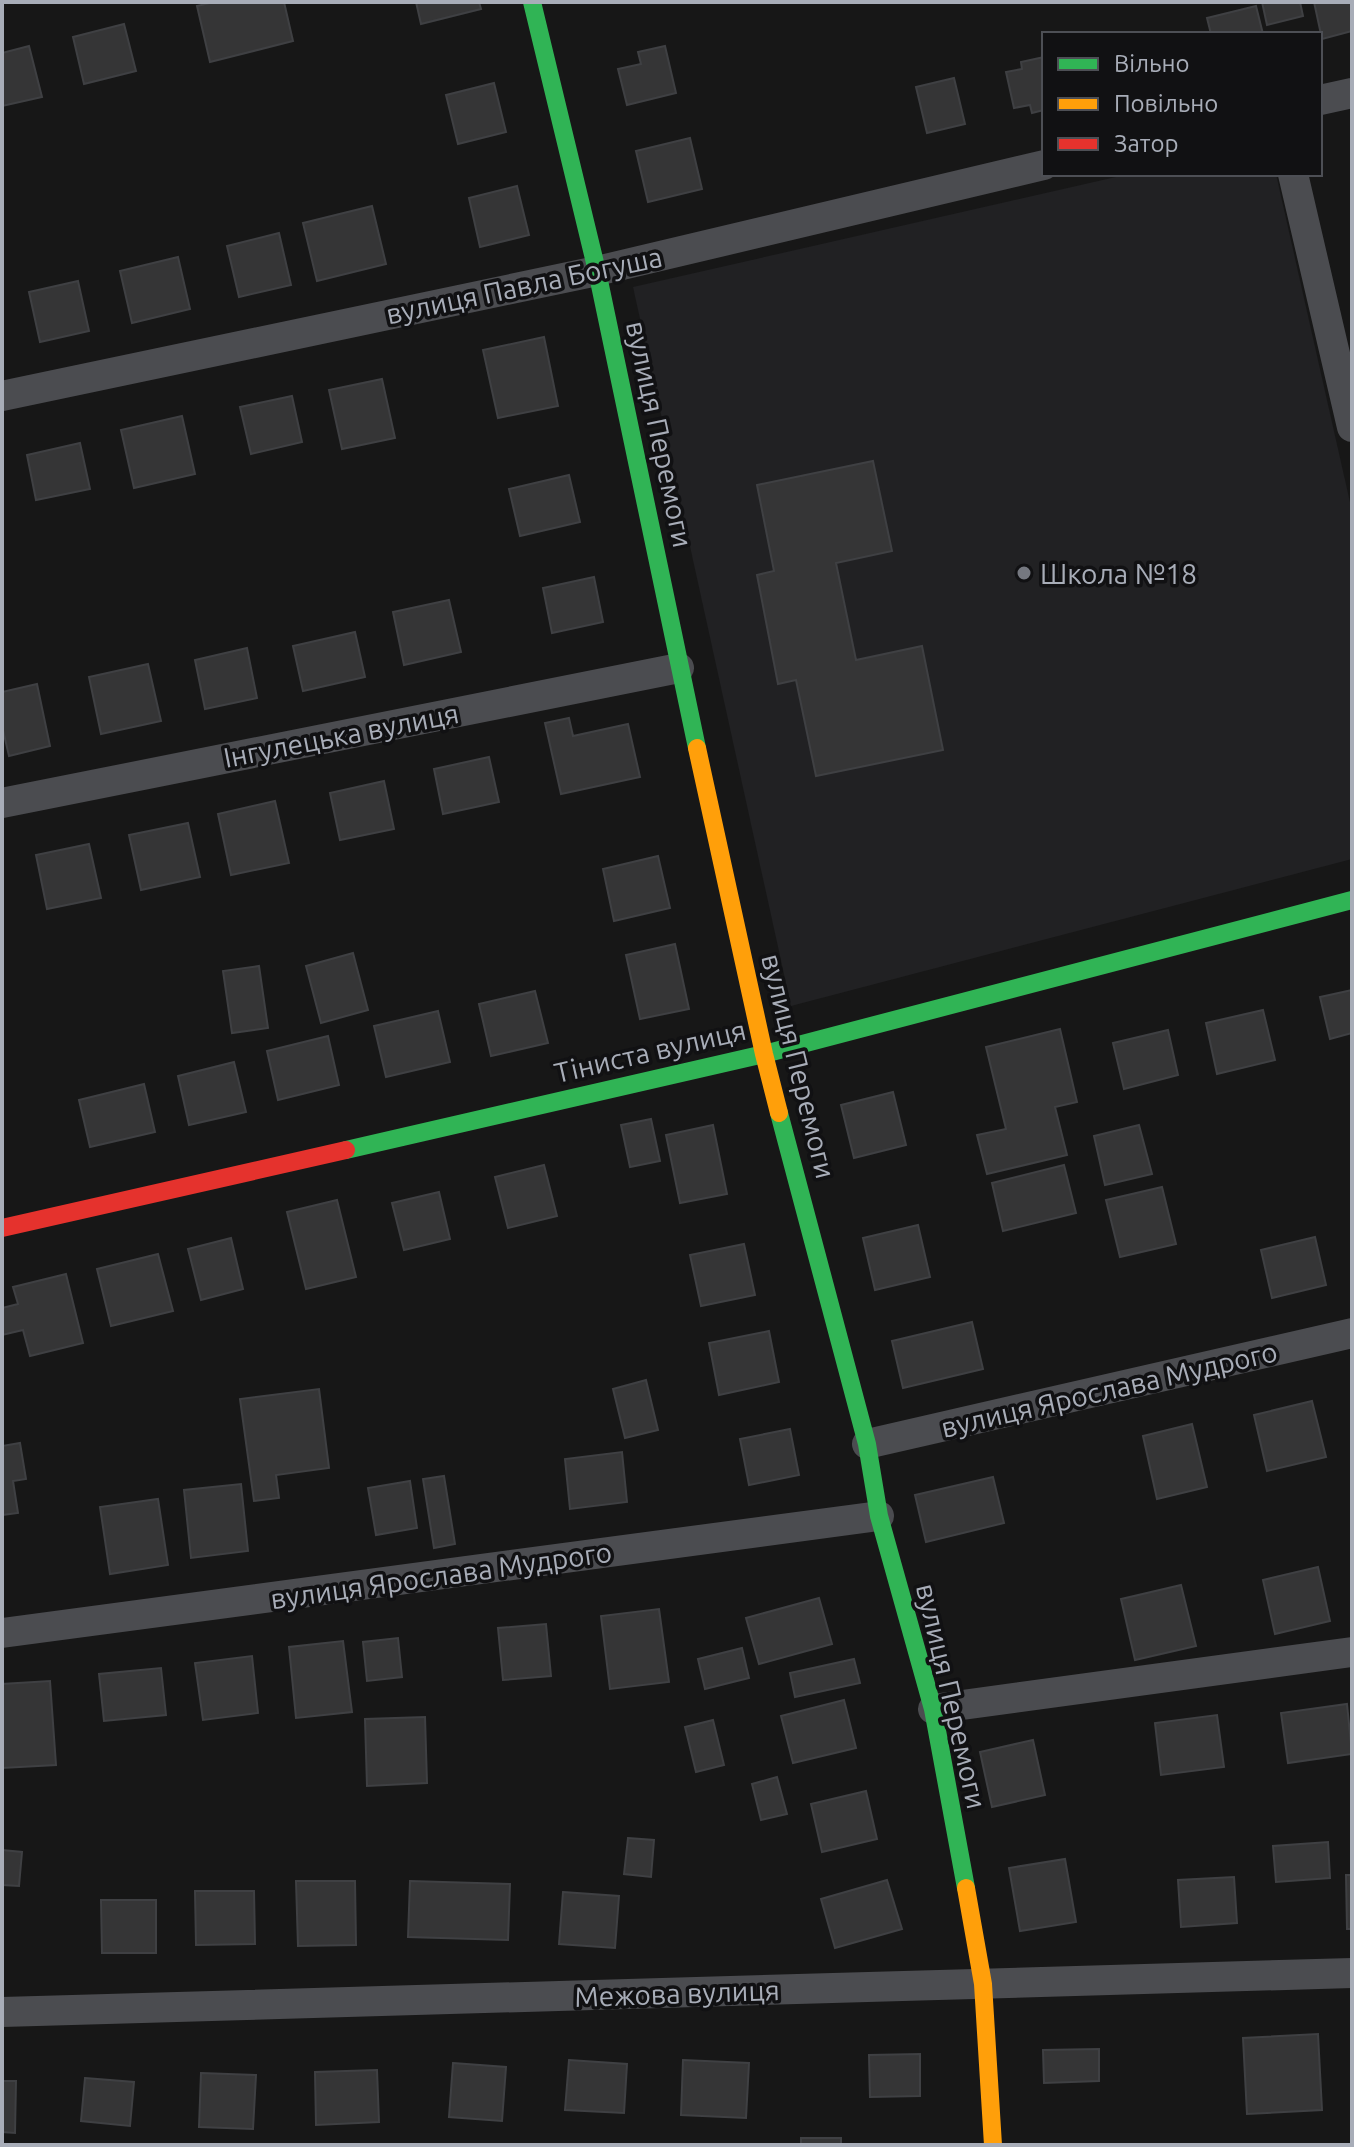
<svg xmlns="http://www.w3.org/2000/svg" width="1354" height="2147" font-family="Ubuntu,sans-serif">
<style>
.built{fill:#212123}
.building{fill:#353536;stroke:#3f4043;stroke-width:2}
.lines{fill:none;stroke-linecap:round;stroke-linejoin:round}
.street{stroke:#4b4c50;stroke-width:30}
.fast{stroke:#30b455;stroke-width:18}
.slow{stroke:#ff9f0a;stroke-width:18}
.jam{stroke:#e5322d;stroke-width:18}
.poi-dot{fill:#757880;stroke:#111113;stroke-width:3}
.labels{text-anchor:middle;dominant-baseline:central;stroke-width:7;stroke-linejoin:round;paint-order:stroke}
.street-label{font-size:28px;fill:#a8adb8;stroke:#111113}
.poi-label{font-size:28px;fill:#a8adb8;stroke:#111113;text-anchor:start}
</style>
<rect width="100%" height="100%" fill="#171717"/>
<polygon class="built" points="1129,174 1276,174 1352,511 1352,859 791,1006 633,287"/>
<g class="building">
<polygon points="214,2 284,2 293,41 210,62 197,6"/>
<polygon points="416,2 479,2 481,9 421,24"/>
<polygon points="1262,2 1300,2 1303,16 1267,25"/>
<polygon points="1314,2 1352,2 1352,31 1322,39"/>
<polygon points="1256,6 1263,34 1211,34 1207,18"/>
<polygon points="124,24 136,71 84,84 73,37"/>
<polygon points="29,46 42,97 2,106 2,53"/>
<polygon points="665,46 676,93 627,105 618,69 641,64 638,52"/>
<polygon points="1044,57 1044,110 1032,113 1030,105 1014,108 1006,72 1022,69 1021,62"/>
<polygon points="954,78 965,124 927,133 916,87"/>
<polygon points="494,83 506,132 458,144 446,95"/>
<polygon points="690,138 702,189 648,202 636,151"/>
<polygon points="517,186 529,235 480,247 469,198"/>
<polygon points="372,206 386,264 317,281 303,223"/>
<polygon points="279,233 291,285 239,297 227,246"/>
<polygon points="178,257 190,309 132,323 120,271"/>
<polygon points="78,281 89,331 40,342 29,292"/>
<polygon points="544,337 558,406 498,418 483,350"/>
<polygon points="382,379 395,438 342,449 329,390"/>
<polygon points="292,396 302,442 251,454 240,407"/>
<polygon points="182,416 195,474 134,488 121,430"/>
<polygon points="80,443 90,489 36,500 27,455"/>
<polygon points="873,461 892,551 836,563 856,660 922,646 943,750 816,776 796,680 778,684 757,575 774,571 757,485"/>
<polygon points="569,475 580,522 520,536 509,489"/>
<polygon points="594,577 603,622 552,633 543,588"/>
<polygon points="449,600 461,652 404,665 393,612"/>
<polygon points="355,632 365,677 303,691 293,646"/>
<polygon points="247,648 257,698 205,709 195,660"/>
<polygon points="148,664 161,721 101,734 89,677"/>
<polygon points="37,684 50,746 9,756 2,726 2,692"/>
<polygon points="569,718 573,736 628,724 640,777 561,794 545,723"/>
<polygon points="489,757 499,802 443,814 434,769"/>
<polygon points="384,781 394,829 340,840 330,793"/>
<polygon points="275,801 289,863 231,875 218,814"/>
<polygon points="188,823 200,877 141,890 129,835"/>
<polygon points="89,844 101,898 47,909 36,855"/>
<polygon points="658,856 670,908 614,921 603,869"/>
<polygon points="675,944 689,1009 640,1019 626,955"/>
<polygon points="353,953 368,1010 321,1023 306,966"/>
<polygon points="259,966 268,1028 232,1033 223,971"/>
<polygon points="1352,990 1352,1033 1330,1039 1320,997"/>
<polygon points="535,991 548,1043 491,1056 479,1004"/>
<polygon points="1263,1010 1275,1060 1217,1074 1206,1023"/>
<polygon points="438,1011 450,1062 386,1077 374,1026"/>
<polygon points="1060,1029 1077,1102 1055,1107 1067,1155 987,1174 977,1135 1006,1129 986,1047"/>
<polygon points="1168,1030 1178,1075 1124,1089 1113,1043"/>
<polygon points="328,1036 339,1085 278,1100 267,1051"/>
<polygon points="234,1062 246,1112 189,1125 178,1076"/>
<polygon points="144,1084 155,1132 90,1147 79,1100"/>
<polygon points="893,1092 906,1145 854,1158 841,1105"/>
<polygon points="651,1119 660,1161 630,1167 621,1125"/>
<polygon points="713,1125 727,1194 680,1203 666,1135"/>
<polygon points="1139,1125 1152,1174 1105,1185 1094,1136"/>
<polygon points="544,1165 557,1216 508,1228 495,1177"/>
<polygon points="1064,1165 1076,1213 1003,1231 992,1183"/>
<polygon points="1162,1187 1176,1244 1120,1257 1106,1200"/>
<polygon points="439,1192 450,1239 404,1250 392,1203"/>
<polygon points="337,1200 356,1277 306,1289 287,1212"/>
<polygon points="918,1225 930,1277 875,1290 863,1238"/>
<polygon points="1315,1237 1326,1285 1272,1298 1261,1250"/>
<polygon points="231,1238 243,1289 201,1300 188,1249"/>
<polygon points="744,1244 755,1295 701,1306 690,1255"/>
<polygon points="158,1254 173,1311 111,1326 97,1269"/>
<polygon points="66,1274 83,1343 30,1356 23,1330 2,1335 2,1308 18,1304 13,1287"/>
<polygon points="972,1322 983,1369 903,1388 892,1341"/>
<polygon points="769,1331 779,1382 719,1395 709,1343"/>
<polygon points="646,1380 658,1430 625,1438 613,1389"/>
<polygon points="319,1389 329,1468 276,1475 279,1498 254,1501 240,1399"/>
<polygon points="1312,1401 1326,1457 1267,1471 1254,1415"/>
<polygon points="1192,1424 1207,1487 1157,1499 1143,1436"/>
<polygon points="790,1429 799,1475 749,1485 740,1439"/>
<polygon points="20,1443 26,1479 13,1481 18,1513 2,1515 2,1446"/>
<polygon points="622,1452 627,1502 570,1509 565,1459"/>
<polygon points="444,1476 455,1544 434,1548 423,1479"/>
<polygon points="993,1477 1004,1523 926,1542 915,1495"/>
<polygon points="410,1481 417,1528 376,1535 368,1488"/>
<polygon points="241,1484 248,1551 191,1558 184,1490"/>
<polygon points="158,1499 168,1565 110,1574 100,1507"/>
<polygon points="1318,1567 1330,1621 1275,1634 1263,1580"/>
<polygon points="1181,1585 1196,1646 1135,1660 1121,1599"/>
<polygon points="819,1598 832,1644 759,1664 746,1618"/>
<polygon points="659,1609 669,1682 610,1689 601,1616"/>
<polygon points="546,1624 551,1676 503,1680 498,1628"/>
<polygon points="398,1638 402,1677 367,1681 363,1642"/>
<polygon points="343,1641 352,1712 296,1718 289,1647"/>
<polygon points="742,1648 749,1678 705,1689 698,1659"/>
<polygon points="252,1656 258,1713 203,1720 195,1663"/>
<polygon points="854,1659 860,1683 795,1697 790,1673"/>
<polygon points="161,1668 166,1715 104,1721 99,1674"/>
<polygon points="50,1681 56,1765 2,1768 2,1684"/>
<polygon points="844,1700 856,1748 793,1763 781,1716"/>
<polygon points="1347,1704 1352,1754 1288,1763 1281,1713"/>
<polygon points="1217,1715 1224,1767 1161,1775 1155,1723"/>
<polygon points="425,1717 427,1783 367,1786 365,1719"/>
<polygon points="713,1720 724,1765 696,1772 685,1727"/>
<polygon points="1033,1740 1045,1795 992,1807 980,1752"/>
<polygon points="777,1777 787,1814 761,1820 752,1784"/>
<polygon points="866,1791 877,1839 822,1852 811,1804"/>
<polygon points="628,1838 654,1840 651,1877 624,1874"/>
<polygon points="1328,1842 1330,1878 1276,1882 1273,1846"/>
<polygon points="2,1850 22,1852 19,1886 2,1885"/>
<polygon points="1065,1859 1076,1922 1020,1931 1009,1868"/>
<polygon points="1346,1875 1352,1875 1352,1929 1347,1929"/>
<polygon points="1234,1877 1237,1923 1181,1927 1178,1880"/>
<polygon points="887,1880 902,1929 835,1948 821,1899"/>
<polygon points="296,1881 355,1881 356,1945 298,1946"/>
<polygon points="410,1881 510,1884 508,1940 408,1937"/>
<polygon points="195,1891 254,1891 255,1944 196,1945"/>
<polygon points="563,1892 619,1896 615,1948 559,1944"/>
<polygon points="101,1900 156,1900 156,1953 102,1953"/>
<polygon points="1318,2034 1322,2110 1247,2114 1243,2038"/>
<polygon points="1099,2049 1099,2081 1044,2083 1043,2050"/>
<polygon points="920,2054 920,2096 870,2097 869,2055"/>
<polygon points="569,2060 627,2064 624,2113 565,2110"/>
<polygon points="683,2060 749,2063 746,2118 681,2115"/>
<polygon points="453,2063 506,2067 502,2121 449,2117"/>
<polygon points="377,2070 379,2122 316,2125 315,2072"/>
<polygon points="201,2073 256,2075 253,2129 199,2127"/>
<polygon points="85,2078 134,2082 130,2126 81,2121"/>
<polygon points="2,2081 16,2081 15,2133 2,2132"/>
<rect x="801" y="2138" width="40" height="7"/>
</g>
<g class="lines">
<g class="street">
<polyline points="1320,100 1352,93"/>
<polyline points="1293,174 1352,427"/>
<polyline points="2,396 597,271 1044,165"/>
<polyline points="2,803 679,668"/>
<polyline points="867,1444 1352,1333"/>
<polyline points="2,1633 879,1516"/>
<polyline points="933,1709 1352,1652"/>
<polyline points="2,2012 1352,1973"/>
</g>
<g class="fast">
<polyline points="532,2 597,271 697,748"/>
<polyline points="779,1113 867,1444 879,1516 933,1709 966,1888"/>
<polyline points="346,1150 764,1054 1352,900"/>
</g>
<g class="slow">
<polyline points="697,748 764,1054 779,1113"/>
<polyline points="966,1888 983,1984 993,2145"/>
</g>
<polyline class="jam" points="2,1228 346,1150"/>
</g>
<circle class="poi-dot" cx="1024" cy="573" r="8"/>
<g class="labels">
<g class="street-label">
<text transform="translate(524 285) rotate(-12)">вулиця Павла Богуша</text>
<text transform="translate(660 434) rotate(78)">вулиця Перемоги</text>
<text transform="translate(341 735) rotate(-11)">Інгулецька вулиця</text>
<text transform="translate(650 1051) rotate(-13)">Тіниста вулиця</text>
<text transform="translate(799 1066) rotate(76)">вулиця Перемоги</text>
<text transform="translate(1109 1389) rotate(-13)">вулиця Ярослава Мудрого</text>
<text transform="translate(441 1575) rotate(-8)">вулиця Ярослава Мудрого</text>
<text transform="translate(952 1696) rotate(77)">вулиця Перемоги</text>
<text transform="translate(677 1993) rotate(-2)">Межова вулиця</text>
</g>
<g class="poi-label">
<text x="1040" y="573">Школа №18</text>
</g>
</g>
<rect width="1354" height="2147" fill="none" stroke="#a8adb8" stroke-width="8"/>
<rect x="1042" y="32" width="280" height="144" fill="#111113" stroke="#4d4f55" stroke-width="2"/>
<rect x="1058" y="58" width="40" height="12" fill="#30b455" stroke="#4d4f55" stroke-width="2"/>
<text x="1114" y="72" font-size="24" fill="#a8adb8">Вільно</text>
<rect x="1058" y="98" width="40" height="12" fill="#ff9f0a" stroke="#4d4f55" stroke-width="2"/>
<text x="1114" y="112" font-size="24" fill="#a8adb8">Повільно</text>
<rect x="1058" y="138" width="40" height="12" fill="#e5322d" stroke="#4d4f55" stroke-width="2"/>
<text x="1114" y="152" font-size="24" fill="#a8adb8">Затор</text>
</svg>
